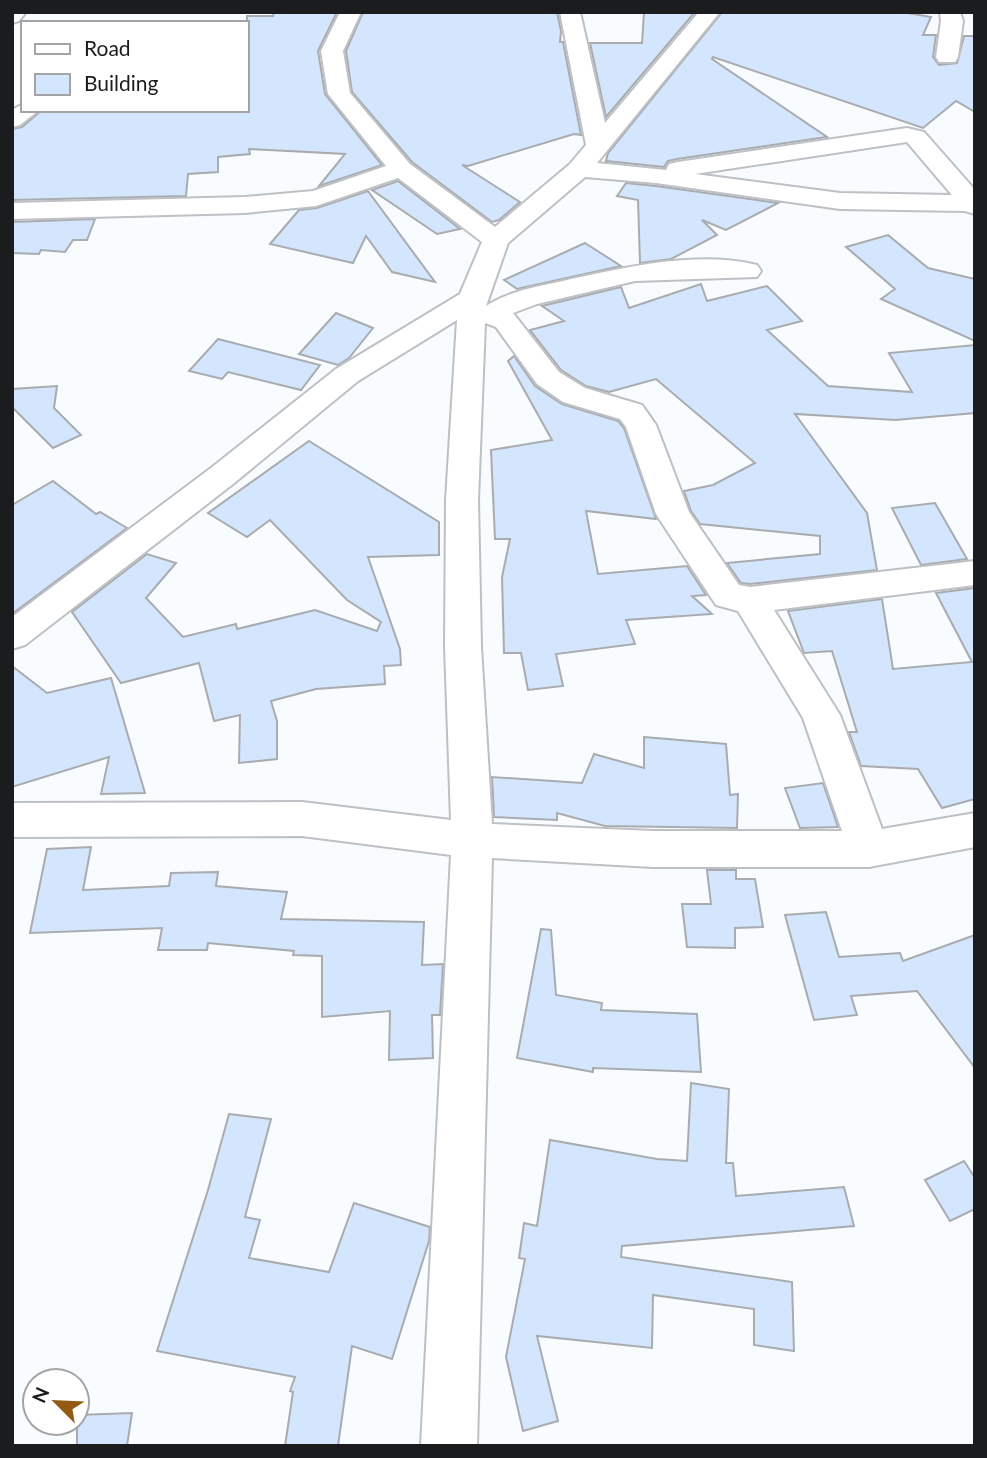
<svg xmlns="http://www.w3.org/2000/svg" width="987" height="1458" font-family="Lato,sans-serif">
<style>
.building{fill:#d4e5fe;stroke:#a9acaf;stroke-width:2}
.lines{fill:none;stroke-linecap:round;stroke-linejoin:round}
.minor-casing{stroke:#bdc0c4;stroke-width:4}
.minor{fill:#fff;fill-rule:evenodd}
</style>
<rect width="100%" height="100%" fill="#f9fcff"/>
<g class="building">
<polygon points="274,12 337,12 318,51 325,94 382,165 319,186 345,154 249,149 250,154 218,157 218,172 188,174 186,196 12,200 12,129 22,127 42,110 247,110 247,16 273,16"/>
<polygon points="363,12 557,12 561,31 560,42 563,42 581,135 574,134 468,166 462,165 520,202 499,220 492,222 412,162 352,92 346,51"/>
<polygon points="644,12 695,12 606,117 590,43 642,43"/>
<polygon points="722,12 902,12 931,17 923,35 936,35 933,57 939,65 957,63 964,36 975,36 975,112 956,101 923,128 713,57 712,59 827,137 677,159 668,161 664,167 606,161 608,153"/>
<polygon points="398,181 460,229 437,234 372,190"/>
<polygon points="626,183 656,186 778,203 726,230 702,220 717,235 671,259 640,263 638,200 617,196"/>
<polygon points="368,191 435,282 392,272 366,236 353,263 270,244 299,210 317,208"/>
<polygon points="95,219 87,240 73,240 65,252 41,250 39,254 12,253 12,222"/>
<polygon points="888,235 928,268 975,279 975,341 881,299 895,289 846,247"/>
<polygon points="585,243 621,266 517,289 504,280"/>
<polygon points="701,284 707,301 767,286 802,321 767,330 828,386 912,392 889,353 975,345 975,413 895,420 795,414 867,513 877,570 750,584 741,583 727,563 820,554 820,536 700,524 691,511 684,491 713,485 755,463 656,379 609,392 586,386 561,370 530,330 564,321 542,306 621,287 629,308"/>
<polygon points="336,313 373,328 349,358 338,365 299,354"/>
<polygon points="218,339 265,351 320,365 301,390 228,372 222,379 189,371"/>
<polygon points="514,356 535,386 562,404 618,421 624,428 656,519 586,511 598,574 687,566 706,595 692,596 712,614 626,620 635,644 556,654 563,686 528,690 521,653 504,653 502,577 510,539 495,539 491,450 552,440 508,361"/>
<polygon points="57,386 54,408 81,435 53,448 12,407 12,389"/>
<polygon points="309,441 439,522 439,555 368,557 400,649 401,665 384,666 385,684 316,689 271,701 277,721 277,759 239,763 240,715 214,721 199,663 121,683 72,612 147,554 176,563 146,598 183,637 236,624 237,629 315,610 377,631 381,622 347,600 270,520 247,537 208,513"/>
<polygon points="53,481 96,514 100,512 127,528 12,614 12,505"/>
<polygon points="935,503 967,559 921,565 892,508"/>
<polygon points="975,588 975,799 942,808 918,769 861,766 849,732 857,732 832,651 804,653 788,611 882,599 893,669 972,662 936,593"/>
<polygon points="12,666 47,693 111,678 145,793 101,794 109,757 12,787"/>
<polygon points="644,737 726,744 730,795 738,794 737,828 605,826 557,813 557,820 494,817 492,777 582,783 594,754 644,768"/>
<polygon points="823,783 838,827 800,828 785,788"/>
<polygon points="91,847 83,890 169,886 171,873 218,872 216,886 287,892 281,919 424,922 422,965 443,964 440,1015 432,1015 433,1058 389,1060 390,1011 322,1017 322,956 293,955 294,951 208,943 207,950 158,950 162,928 30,933 47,849"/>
<polygon points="707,870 736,870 736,879 755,879 763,927 735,928 735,948 687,947 682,904 711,904"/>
<polygon points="826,912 839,957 900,953 903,961 975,935 975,1068 917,991 851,996 857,1015 814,1020 785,915"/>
<polygon points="541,929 551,930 556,995 602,1003 601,1010 697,1014 701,1072 593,1068 593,1072 517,1058"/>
<polygon points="691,1083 729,1089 726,1163 733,1163 736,1196 844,1187 854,1226 622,1246 621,1257 792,1282 794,1351 754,1345 754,1309 653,1295 652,1348 537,1336 558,1421 523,1431 506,1357 525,1259 519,1258 524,1223 537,1226 550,1140 657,1159 687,1161"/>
<polygon points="229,1114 271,1119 245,1217 260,1220 249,1258 329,1272 354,1203 430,1227 429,1241 392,1359 352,1346 338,1446 285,1446 293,1392 290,1391 295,1377 157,1351 208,1190"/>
<polygon points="964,1161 975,1178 975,1209 950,1221 925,1180"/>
<polygon points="132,1413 127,1446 77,1446 77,1415"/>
</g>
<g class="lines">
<defs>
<g id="minor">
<polygon points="12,12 26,12 19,21 12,23"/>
<path d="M 340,12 L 361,12 L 343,51 L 350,93 L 410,164 L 495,227 L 570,164 L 586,145 L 560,12 L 580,12 L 605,123 L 699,12 L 720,12 L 597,163 L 666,170 L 669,164 L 678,162 L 907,128 L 924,132 L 975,190 L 975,214 L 965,211 L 840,209 L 656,183 L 585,177 L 508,243 L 486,306 C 509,291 536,287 563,281 C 622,268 696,250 757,265 L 761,271 L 757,277 L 635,281 L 537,304 L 513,313 L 559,372 L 585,388 L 642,405 L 656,425 L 689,512 L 739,585 L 750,587 L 975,561 L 975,585 L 774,610 L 840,715 L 882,829 L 975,813 L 975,847 L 869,867 L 653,867 L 492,858 L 477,1446 L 421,1446 L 451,855 L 302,836 L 12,837 L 12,803 L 302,802 L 451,820 L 445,647 L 446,500 L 457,320 L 358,381 L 233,484 L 25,645 L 12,649 L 12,617 L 211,468 L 336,369 L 460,294 L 482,242 L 398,178 L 316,206 L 245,213 L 12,219 L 12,203 L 245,197 L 313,191 L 386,166 L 328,94 L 321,51 ZM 907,142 L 952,195 L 840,193 L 695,174 ZM 485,323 L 496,327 L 537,384 L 563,402 L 620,419 L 626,427 L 656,514 L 716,605 L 738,611 L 803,718 L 842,831 L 653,831 L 492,824 L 481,647 L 478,500 Z"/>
<polygon points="940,12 960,12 963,21 958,57 955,62 939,62 936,57 941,21"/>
<polygon points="23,104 23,110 39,110 20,125 12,127 12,110"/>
</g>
</defs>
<use href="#minor" class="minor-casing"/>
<use href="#minor" class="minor"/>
</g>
<rect width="987" height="1458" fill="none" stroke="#1b1c1e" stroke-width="28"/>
<rect x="21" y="21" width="228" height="91" fill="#ffffff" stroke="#a4a4a5" stroke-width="2"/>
<rect x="35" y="44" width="35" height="10" fill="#ffffff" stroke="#a4a4a5" stroke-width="2"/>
<text x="84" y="56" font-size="21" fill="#1b1c1e">Road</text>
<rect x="35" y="74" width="35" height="21" fill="#d4e5fe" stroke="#a4a4a5" stroke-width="2"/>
<text x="84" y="91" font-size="21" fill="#1b1c1e">Building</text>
<g transform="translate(56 1402) rotate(294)"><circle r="33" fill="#ffffff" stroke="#a4a4a5" stroke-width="2"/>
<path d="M0-5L12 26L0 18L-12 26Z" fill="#925a13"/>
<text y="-10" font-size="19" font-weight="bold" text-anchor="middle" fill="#1b1c1e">N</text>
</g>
</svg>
